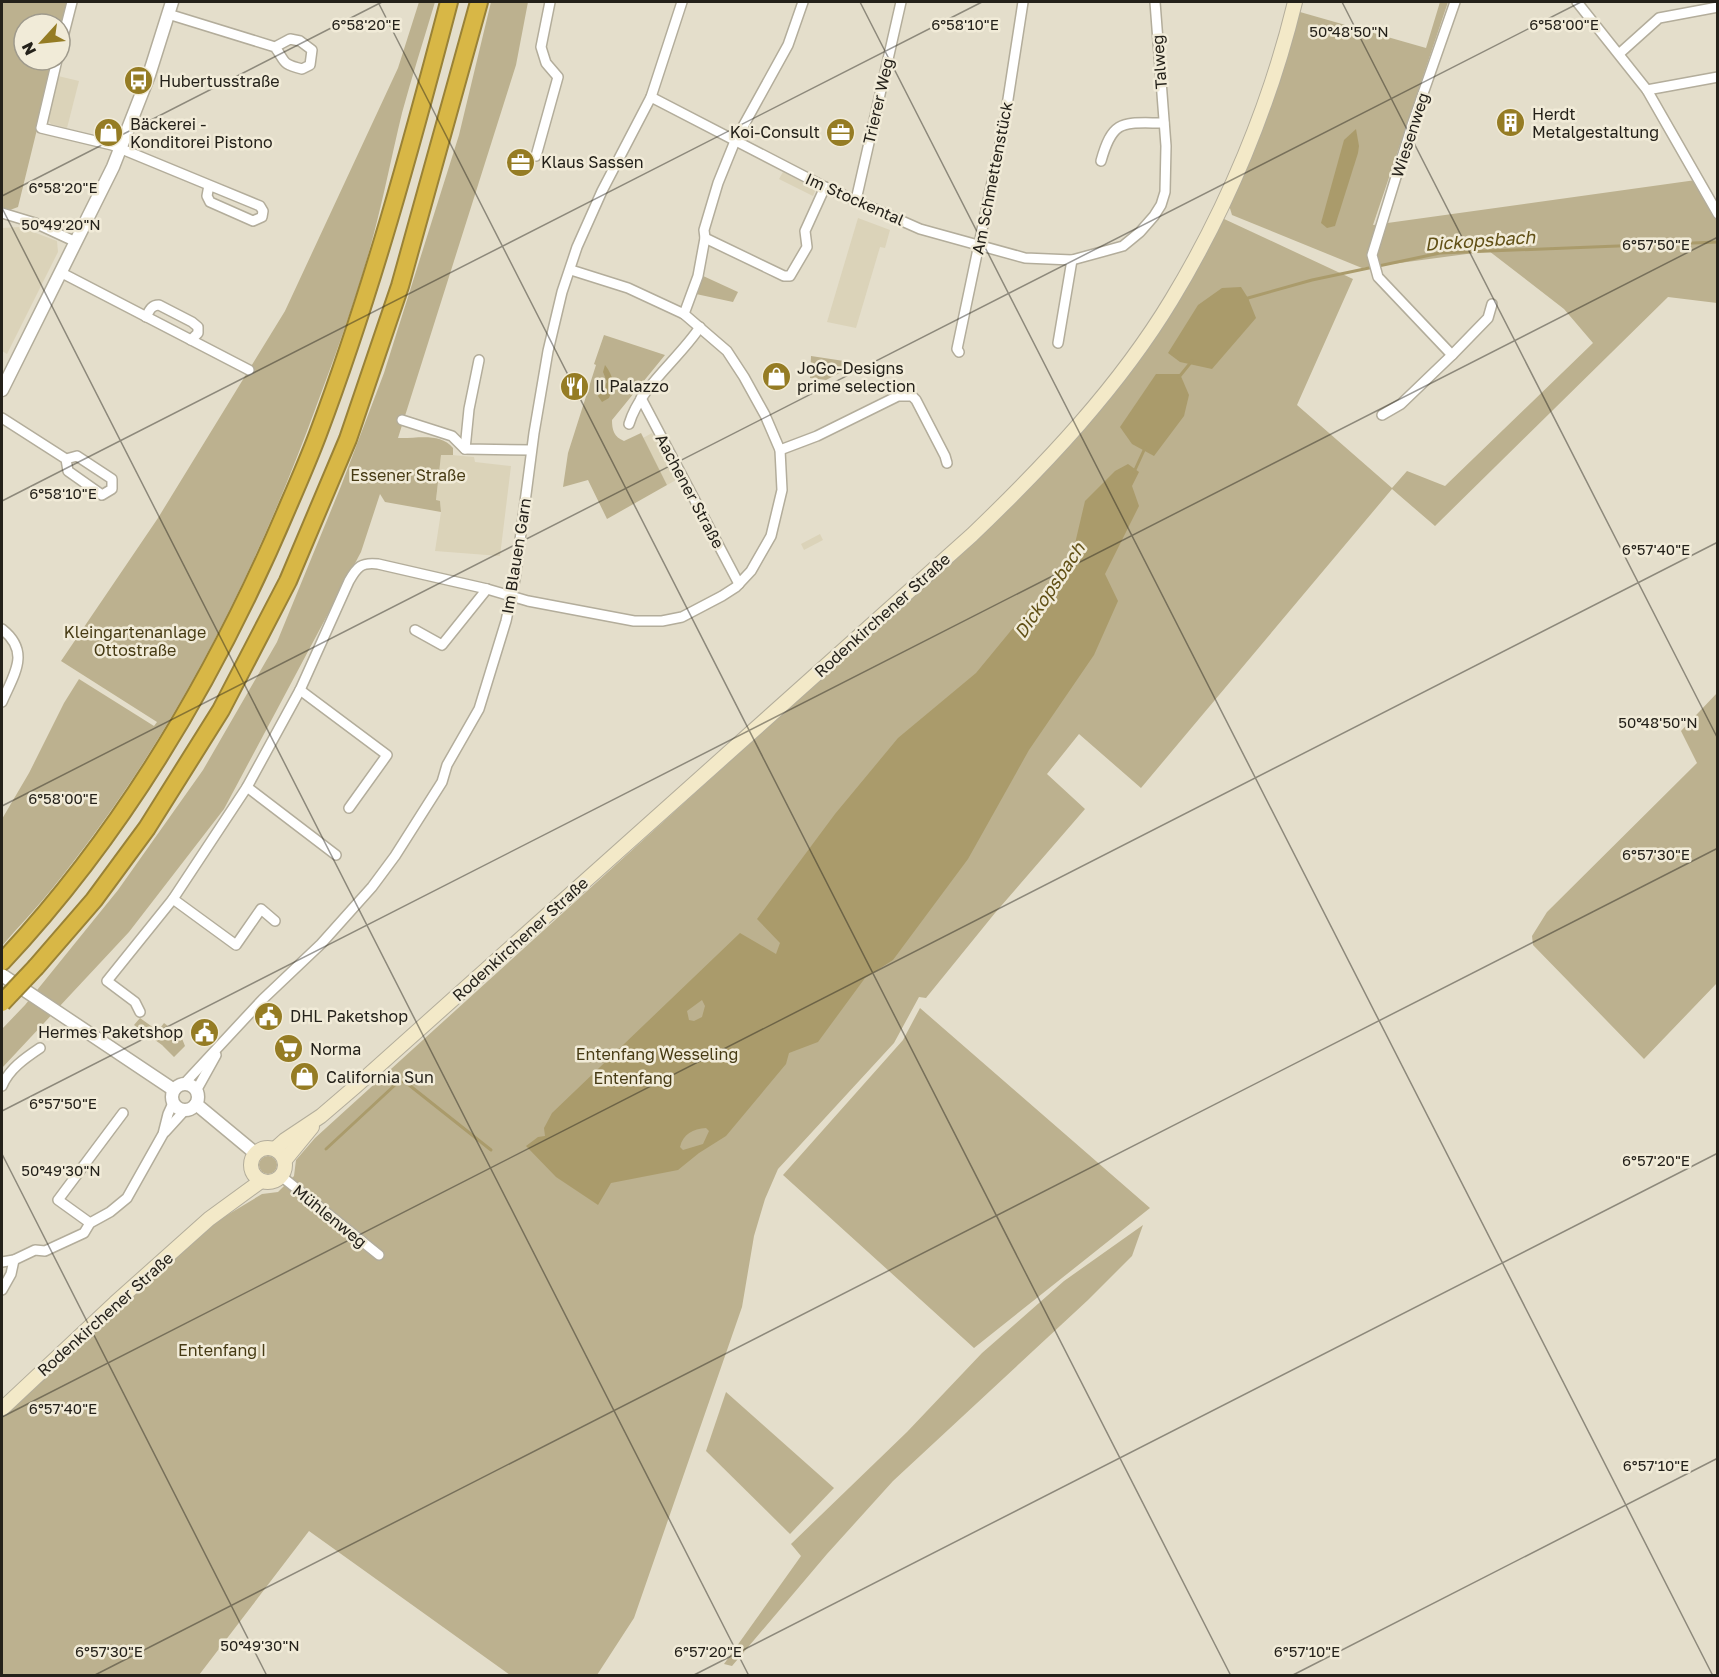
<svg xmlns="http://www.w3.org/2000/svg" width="1719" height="1677" font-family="'Golos Text',sans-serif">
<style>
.built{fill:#dbd3b9}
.green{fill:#bcb18f}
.water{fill:#aa9b6b;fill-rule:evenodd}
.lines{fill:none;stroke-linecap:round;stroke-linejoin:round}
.stream{stroke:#aa9b6b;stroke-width:3}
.minor-casing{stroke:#b3ad9b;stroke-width:12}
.tertiary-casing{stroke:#b3ad9b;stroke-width:15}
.secondary-casing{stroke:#b3ad9b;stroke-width:16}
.motorway-casing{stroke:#998237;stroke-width:20}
.minor{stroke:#fff;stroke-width:9}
.tertiary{stroke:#fff;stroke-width:12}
.secondary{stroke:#f3e9c8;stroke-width:14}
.motorway{stroke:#d8b746;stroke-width:16}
.motorway-bridge-casing{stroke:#998237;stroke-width:20;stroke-linecap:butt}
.motorway-bridge{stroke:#d8b746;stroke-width:16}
.ticks{fill:none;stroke:#24211a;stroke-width:1.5;stroke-opacity:0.45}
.labels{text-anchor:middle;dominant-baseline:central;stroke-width:5;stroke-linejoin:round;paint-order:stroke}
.street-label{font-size:16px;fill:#24211a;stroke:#f1ebd8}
.poi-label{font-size:16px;fill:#24211a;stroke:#f1ebd8;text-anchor:start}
.park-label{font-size:16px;fill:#463a13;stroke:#f1ebd8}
.water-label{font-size:18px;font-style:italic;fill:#615016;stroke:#f1ebd8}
.ticks-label{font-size:15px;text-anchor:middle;fill:#24211a;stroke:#f1ebd8;stroke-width:5;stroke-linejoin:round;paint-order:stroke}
</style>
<rect width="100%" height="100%" fill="#e4decb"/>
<g class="built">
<polygon points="58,76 79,81 67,128 51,124 48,120"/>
<polygon points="103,118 117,121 111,142 98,137"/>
<polygon points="783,172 816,189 813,196 779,179"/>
<polygon points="858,218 890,230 885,248 880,247 856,328 827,322"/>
<polygon points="20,227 57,241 58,252 7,354 2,351 2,228"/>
<polygon points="652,433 676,480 667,485 643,438"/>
<polygon points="441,454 474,457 475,462 511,466 500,556 435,551 441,512 440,501 436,501"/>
<polygon points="820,534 823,540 804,550 801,544"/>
</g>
<g class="green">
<polygon points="2,2 68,2 60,33 60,24 24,24 24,60 54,60 18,207 10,210 2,208"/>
<path d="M 419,2 L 435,2 C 424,39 412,76 402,113 C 392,154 384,196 373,237 C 358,294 337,351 316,407 C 252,582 169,745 51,890 C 35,910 18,927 2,946 L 2,819 L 29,773 L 64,703 L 79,679 L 154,726 L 157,722 L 61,661 L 158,518 L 285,311 L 398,68 Z"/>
<path d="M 491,2 L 528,2 L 516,65 L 398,438 C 416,439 440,432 453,448 L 453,455 L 441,455 L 436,500 L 440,501 L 441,512 L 385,502 L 380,494 L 361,552 L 224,809 L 129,932 L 2,1068 L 2,1029 L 25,1005 L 118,890 L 203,770 L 277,642 L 341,486 L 384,373 L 459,135 Z"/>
<polygon points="1440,2 1448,2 1373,225 1696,180 1717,221 1717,303 1668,297 1435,526 1392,489 1141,788 1079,734 1047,774 1085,809 995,913 926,998 919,997 894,1043 778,1169 765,1199 754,1236 742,1307 634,1618 597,1675 510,1675 309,1531 199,1675 2,1676 2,1417 116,1310 214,1223 262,1194 278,1192 294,1176 296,1160 315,1138 999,517 1087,423 1222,218 1353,279 1297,405 1392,488 1407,471 1445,486 1593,343 1564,309 1489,251 1362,268 1232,215 1229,205 1264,121 1300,12 1426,48"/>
<polygon points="701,275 738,292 733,302 696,294"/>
<path d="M 604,335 L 665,355 L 612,420 C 612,430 614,437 624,441 L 641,433 L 667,485 L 607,519 L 588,480 L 563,487 L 568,453 L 596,365 L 594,364 Z"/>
<polygon points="811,356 844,361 847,369 826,380 810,378"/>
<polygon points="1717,693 1717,983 1644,1059 1533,945 1532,936 1547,912 1697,763 1681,731"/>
<polygon points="920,1008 1150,1208 974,1348 783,1175 903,1040"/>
<polygon points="140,1018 158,1031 164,1023 181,1036 185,1046 174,1057 162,1045 134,1025"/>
<circle cx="268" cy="1165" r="9"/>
<polygon points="1143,1225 1132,1256 1088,1300 893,1481 827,1554 732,1666 724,1664 801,1556 791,1544 907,1432 982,1353 1064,1281"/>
<polygon points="726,1392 834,1488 790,1534 706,1451"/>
</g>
<g class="water">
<polygon points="1356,129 1359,146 1358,153 1335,226 1327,228 1321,223 1344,140"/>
<polygon points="1241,287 1248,298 1256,318 1212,369 1180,362 1168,353 1198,305 1222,288"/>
<path d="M 605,365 C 614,377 615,385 609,398 L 602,402 L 598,396 L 607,382 L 603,372 Z"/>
<polygon points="1156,374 1180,374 1189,395 1184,416 1154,456 1132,444 1120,427"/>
<path d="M 1128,464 L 1139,472 L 1132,486 L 1139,506 L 1105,574 L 1118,601 L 1094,655 L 1029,750 L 968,859 L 893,960 L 865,978 L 818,1042 L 789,1053 L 786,1064 L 726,1136 L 699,1153 L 678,1170 L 611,1183 L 598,1205 L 556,1177 L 526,1146 L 538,1137 L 545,1136 L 544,1128 L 552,1113 L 740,933 L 776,954 L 780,943 L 757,919 L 835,814 L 898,738 L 976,673 L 1037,599 L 1073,552 L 1085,501 L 1115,471 ZM 702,1000 L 705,1006 L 702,1017 L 694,1021 L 689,1020 L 687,1011 ZM 706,1128 L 709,1131 L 703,1144 L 683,1150 L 680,1147 C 683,1134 693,1129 706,1128 Z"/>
</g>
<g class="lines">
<g class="stream">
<polyline points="1246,300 1248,298 1312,280 1440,253 1718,242"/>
<polyline points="1179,377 1192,361"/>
<polyline points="1134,472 1145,448"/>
<polyline points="326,1149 396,1084 404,1081 491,1150"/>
</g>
<defs>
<g id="minor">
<polyline points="1577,2 1647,90 1718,214"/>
<path d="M 168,14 L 275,47 C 286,62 281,64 302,69 L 310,65 L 312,50 L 300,41 L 290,39 L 275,47"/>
<polyline points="60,49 72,2"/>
<polyline points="1620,53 1659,18 1718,7"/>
<polyline points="57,60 41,128 112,145 209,185 207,196 210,202 253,221 262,217 263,211 260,206 209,185"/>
<polyline points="1647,90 1718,77"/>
<polyline points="651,97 825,187 920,229 1025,258 1072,260 1123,246 1140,232 1154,216 1161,205 1165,192 1166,146 1155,2"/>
<polyline points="536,156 558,77 546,63 541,47 550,2"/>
<path d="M 1101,161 C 1113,118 1123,123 1164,123"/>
<polyline points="856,200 901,2"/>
<polyline points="2,213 35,223 76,242"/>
<polyline points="705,238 784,276 790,276 807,247 805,231 825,187"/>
<polyline points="60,272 249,370"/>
<polyline points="684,314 698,276 705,238 704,230 718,183 735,141 788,45 803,2"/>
<path d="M 146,317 C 149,311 151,305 159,305 L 192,322 L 198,327 L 198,333 L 191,340"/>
<polyline points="1058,343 1072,260"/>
<polyline points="959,352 957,349 1004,125 1023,2"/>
<polyline points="1452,355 1378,277 1372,255 1412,125 1455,2"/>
<polyline points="641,398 739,584"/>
<polyline points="1382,415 1401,404 1452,355 1488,318 1492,304"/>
<polyline points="2,418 66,459 68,471 102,495 112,489 112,479 77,456 66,459"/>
<polyline points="402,420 452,436 465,449 531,450"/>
<path d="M 629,424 C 640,387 679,359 700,327"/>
<polyline points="465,449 469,409 479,360"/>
<polyline points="780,450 817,436 898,396 912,396 916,400 945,456 947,463"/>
<path d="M 2,629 C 31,652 14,674 2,702"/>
<polyline points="415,630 442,645 487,589"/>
<polyline points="300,690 387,755 349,808"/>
<polyline points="247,787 336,855"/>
<polyline points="173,899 236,945 261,909 275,921"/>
<path d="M 140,1012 L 135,1002 L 107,981 L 173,899 L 247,787 L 300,690 L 349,581 C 357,567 361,562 378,564 L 487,589 L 528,601 L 634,621 L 662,621 L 682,617 L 722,596 L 736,587 L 751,571 L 771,536 L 782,490 L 780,450 L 765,415 L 744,377 L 727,351 L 684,314 L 628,288 L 571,270"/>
<polyline points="183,1085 263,999 321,944 372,887 395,856 442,782 447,765 479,709 506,621 515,579 534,433 548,351 562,292 577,247 602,191 651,97 682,2"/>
<path d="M 2,1086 C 9,1069 25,1058 40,1048"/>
<polyline points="196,1091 216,1055"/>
<polyline points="165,1132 185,1110"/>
<polyline points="281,1176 379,1255"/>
<polyline points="90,1223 58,1200 123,1113"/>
<polyline points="2,1262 14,1260 35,1250 45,1251 84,1233 90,1223 110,1212 127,1198 163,1134 168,1114 173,1103"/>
<polyline points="2,1290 11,1274 14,1260"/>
</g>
<g id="tertiary">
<polyline points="2,390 113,167 149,75 172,2"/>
<polyline points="2,975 174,1090"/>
<circle cx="185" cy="1097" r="13"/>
<polyline points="196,1104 255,1153"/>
</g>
<g id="secondary">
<circle cx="268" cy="1165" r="17"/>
<path d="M 275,1149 L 285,1140 L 321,1116 L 356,1086 L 972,535 C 1046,464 1119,387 1172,299 C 1227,208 1270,105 1295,2"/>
<polyline points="285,1160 312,1127"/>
<polyline points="2,1409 115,1303 209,1219 261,1181"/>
</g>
<g id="motorway">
<path d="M 2,962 C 126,830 219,670 289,504 C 299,481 309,458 318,434 C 371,293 411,147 449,2"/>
<polyline points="36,967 94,900 147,828 221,710 288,581 348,439 400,286 479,2"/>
</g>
</defs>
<use href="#minor" class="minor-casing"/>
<use href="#tertiary" class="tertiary-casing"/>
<use href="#secondary" class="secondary-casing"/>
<use href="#motorway" class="motorway-casing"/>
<use href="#minor" class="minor"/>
<use href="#tertiary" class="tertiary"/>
<use href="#secondary" class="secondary"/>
<use href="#motorway" class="motorway"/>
<defs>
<polyline id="motorway-bridge" points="2,1003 36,967"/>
</defs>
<use href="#motorway-bridge" class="motorway-bridge-casing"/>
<use href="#motorway-bridge" class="motorway-bridge"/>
</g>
<path class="ticks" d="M 378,2 L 1231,1676M 860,2 L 1713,1676M 1342,2 L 1718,739M 2,196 L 382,2M 2,208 L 749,1676M 2,501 L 982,2M 2,806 L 1581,2M 2,1111 L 1718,237M 2,1154 L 267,1676M 2,1417 L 1718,542M 93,1676 L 1718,848M 692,1676 L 1718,1153M 1291,1676 L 1718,1458"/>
<defs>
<symbol id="bus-disc" viewBox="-11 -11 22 22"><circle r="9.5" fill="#957c24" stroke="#f1ebd8"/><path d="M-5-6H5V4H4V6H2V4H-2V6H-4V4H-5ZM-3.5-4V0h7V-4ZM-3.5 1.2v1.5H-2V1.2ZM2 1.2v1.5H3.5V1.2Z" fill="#fff"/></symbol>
<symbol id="building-disc" viewBox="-11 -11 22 22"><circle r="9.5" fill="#957c24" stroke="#f1ebd8"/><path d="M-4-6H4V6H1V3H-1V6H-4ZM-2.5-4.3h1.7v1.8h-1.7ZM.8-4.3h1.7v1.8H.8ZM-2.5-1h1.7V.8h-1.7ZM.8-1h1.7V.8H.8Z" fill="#fff"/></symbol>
<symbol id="office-disc" viewBox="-11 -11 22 22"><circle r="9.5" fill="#957c24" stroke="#f1ebd8"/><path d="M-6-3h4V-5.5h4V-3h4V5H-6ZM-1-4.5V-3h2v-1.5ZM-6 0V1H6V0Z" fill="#fff"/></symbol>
<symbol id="shop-disc" viewBox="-11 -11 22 22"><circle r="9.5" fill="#957c24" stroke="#f1ebd8"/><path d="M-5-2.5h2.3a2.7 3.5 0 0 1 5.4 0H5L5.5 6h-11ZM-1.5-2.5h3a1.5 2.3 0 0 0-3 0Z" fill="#fff"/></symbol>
<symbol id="restaurant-disc" viewBox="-11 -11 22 22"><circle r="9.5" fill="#957c24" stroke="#f1ebd8"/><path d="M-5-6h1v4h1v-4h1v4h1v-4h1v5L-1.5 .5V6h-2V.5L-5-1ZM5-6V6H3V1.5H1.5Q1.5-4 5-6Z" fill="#fff"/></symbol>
<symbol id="civic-disc" viewBox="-11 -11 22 22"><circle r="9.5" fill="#957c24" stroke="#f1ebd8"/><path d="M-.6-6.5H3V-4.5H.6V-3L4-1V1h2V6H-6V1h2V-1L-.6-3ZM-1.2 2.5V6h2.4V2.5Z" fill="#fff"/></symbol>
<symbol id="supermarket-disc" viewBox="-11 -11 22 22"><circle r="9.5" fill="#957c24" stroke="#f1ebd8"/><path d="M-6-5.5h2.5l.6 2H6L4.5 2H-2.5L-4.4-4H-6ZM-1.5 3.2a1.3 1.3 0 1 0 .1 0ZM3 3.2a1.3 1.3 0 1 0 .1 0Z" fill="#fff"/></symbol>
</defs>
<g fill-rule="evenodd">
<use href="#bus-disc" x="122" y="64" width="33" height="33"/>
<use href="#building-disc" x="1494" y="106" width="33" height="33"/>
<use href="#office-disc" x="824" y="116" width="33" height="33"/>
<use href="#shop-disc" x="92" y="116" width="33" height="33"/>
<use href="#office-disc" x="504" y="146" width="33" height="33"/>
<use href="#shop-disc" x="760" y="360" width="33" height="33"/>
<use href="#restaurant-disc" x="558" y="370" width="33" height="33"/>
<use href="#civic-disc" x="252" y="1000" width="33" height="33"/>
<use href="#civic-disc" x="188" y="1016" width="33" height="33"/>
<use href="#supermarket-disc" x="272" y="1032" width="33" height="33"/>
<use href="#shop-disc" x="288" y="1060" width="33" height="33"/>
</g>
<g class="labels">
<g class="street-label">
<text transform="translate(1159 62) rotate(-94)">Talweg</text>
<text transform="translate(878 101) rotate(-77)">Trierer Weg</text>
<text transform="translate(1410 135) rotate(-72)">Wiesenweg</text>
<text transform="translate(992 178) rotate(-79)">Am Schmettenstück</text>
<text transform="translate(855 199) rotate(24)">Im Stockental</text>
<text transform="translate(690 491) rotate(62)">Aachener Straße</text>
<text transform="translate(516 556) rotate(-81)">Im Blauen Garn</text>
<text transform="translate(882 615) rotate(-42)">Rodenkirchener Straße</text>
<text transform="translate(520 939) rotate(-42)">Rodenkirchener Straße</text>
<text transform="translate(330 1216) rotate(39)">Mühlenweg</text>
<text transform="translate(105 1314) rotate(-42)">Rodenkirchener Straße</text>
</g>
<g class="poi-label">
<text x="159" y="81">Hubertusstraße</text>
<text x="1532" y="114">Herdt<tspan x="1532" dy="18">Metalgestaltung</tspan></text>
<text x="130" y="124">Bäckerei -<tspan x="130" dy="18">Konditorei Pistono</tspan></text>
<text x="820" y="132" text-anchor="end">Koi-Consult</text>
<text x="541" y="162">Klaus Sassen</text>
<text x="797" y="368">JoGo-Designs<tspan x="797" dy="18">prime selection</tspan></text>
<text x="595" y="386">Il Palazzo</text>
<text x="290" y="1016">DHL Paketshop</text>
<text x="183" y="1032" text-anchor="end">Hermes Paketshop</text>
<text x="310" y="1049">Norma</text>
<text x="326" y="1077">California Sun</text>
</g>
<g class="park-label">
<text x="408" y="475">Essener Straße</text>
<text x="135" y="632">Kleingartenanlage<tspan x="135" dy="18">Ottostraße</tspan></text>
<text x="657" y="1054">Entenfang Wesseling</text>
<text x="633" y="1078">Entenfang</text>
<text x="222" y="1350">Entenfang I</text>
</g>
<g class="water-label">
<text transform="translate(1480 240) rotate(-4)">Dickopsbach</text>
<text transform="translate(1049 590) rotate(-56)">Dickopsbach</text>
</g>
</g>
<g class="ticks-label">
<text x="366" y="30">6°58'20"E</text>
<text x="965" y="30">6°58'10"E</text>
<text x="1564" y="30">6°58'00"E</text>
<text x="1349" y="37">50°48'50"N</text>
<text x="63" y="193">6°58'20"E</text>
<text x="61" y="230">50°49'20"N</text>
<text x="1656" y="250">6°57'50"E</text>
<text x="63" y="499">6°58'10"E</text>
<text x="1656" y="555">6°57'40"E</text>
<text x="1658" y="728">50°48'50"N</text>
<text x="63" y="804">6°58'00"E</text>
<text x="1656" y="860">6°57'30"E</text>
<text x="63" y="1109">6°57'50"E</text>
<text x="1656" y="1166">6°57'20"E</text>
<text x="61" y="1176">50°49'30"N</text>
<text x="63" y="1414">6°57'40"E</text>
<text x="1656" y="1471">6°57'10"E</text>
<text x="260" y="1651">50°49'30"N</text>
<text x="109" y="1657">6°57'30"E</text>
<text x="708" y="1657">6°57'20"E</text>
<text x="1307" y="1657">6°57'10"E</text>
</g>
<rect width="1719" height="1677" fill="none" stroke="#24211a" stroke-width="6"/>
<g transform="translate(42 42) rotate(243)"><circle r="28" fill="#f1ebd8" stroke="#9f9a8c" stroke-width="1.5"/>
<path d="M0-4.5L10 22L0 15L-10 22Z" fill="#957c24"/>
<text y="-9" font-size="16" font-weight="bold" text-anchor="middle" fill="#24211a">N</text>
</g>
</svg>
